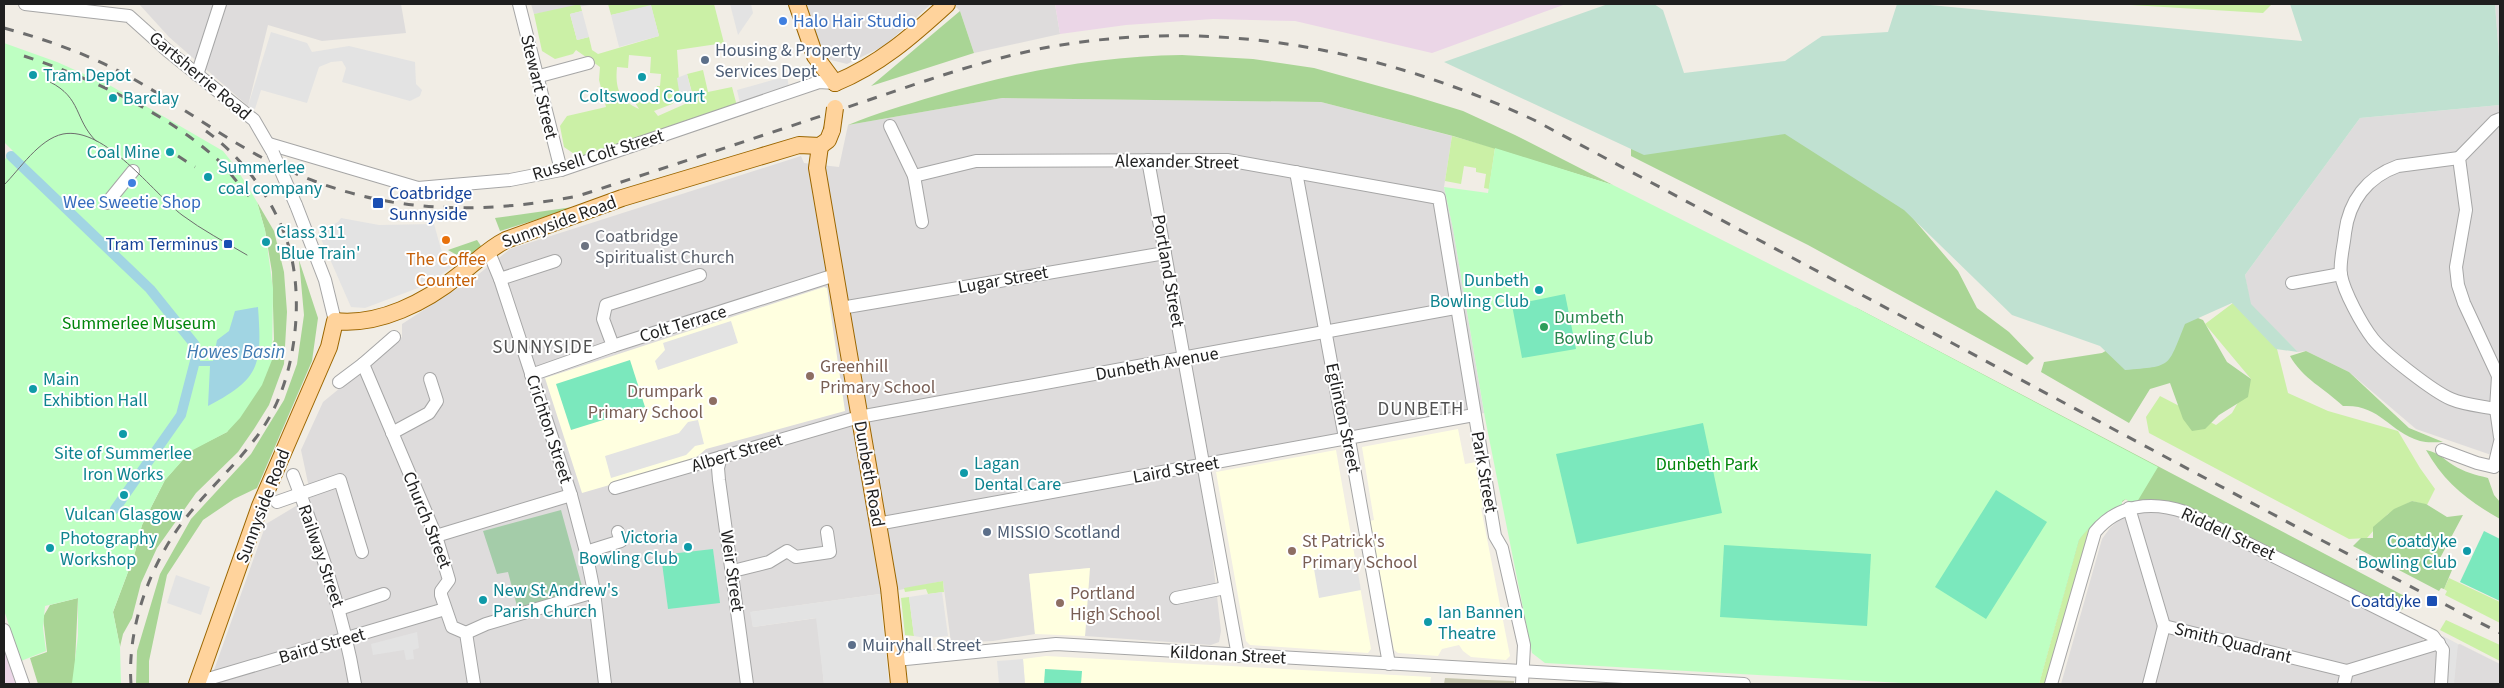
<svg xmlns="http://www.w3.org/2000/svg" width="2504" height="688" font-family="'Source Sans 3',sans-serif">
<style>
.residential{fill:#dedcdc}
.industrial{fill:#ebd6e7}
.education{fill:#ffffe0}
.construction{fill:#c7c7af}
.grass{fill:#cbf0a6;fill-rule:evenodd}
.forest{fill:#a9d595}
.wetland{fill:#c0e1d1}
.cemetery{fill:#a4cca9}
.park{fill:#beffc2}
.pitch{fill:#7be8bd}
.parking{fill:#e3e3e3}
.water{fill:#a1d5e3}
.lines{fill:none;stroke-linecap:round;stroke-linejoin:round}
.canal{stroke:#a1d5e3;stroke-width:10}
.minor-casing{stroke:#a6a6a6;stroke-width:14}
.major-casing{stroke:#9b6600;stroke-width:18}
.minor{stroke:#fff;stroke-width:12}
.major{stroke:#ffd39c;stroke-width:16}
.tram{stroke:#6d6d6d;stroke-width:1}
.rail{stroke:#6d6d6d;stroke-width:3;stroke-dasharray:10 10;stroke-linecap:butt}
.minor-bridge-casing{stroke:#a6a6a6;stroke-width:14;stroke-linecap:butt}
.major-bridge-casing{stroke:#9b6600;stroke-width:18;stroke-linecap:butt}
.minor-bridge{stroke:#fff;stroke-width:12}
.major-bridge{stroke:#ffd39c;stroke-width:16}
.shop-dot{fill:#3f7fe0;stroke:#fff;stroke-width:2}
.service-dot{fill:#5c6f8a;stroke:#fff;stroke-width:2}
.culture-dot{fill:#0f9aa8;stroke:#fff;stroke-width:2}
.transit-dot{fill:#1a4fb4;stroke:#fff;stroke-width:2}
.food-dot{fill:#e8710a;stroke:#fff;stroke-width:2}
.worship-dot{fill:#6b7280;stroke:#fff;stroke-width:2}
.leisure-dot{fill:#2e9e5b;stroke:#fff;stroke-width:2}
.education-dot{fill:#8d6e63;stroke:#fff;stroke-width:2}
.labels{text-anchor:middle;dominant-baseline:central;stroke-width:4;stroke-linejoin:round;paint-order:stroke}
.shop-label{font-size:18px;fill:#366cbe;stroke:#fff;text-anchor:start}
.service-label{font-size:18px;fill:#4e5e75;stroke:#fff;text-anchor:start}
.culture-label{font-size:18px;fill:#0d838f;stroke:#fff;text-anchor:start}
.street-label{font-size:18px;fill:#1f1f1f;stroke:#fff}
.transit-label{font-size:18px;fill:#164399;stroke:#fff;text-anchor:end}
.worship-label{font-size:18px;fill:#5b616d;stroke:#fff;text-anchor:start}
.food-label{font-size:18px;fill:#c56008;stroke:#fff}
.leisure-label{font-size:18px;fill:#27864d;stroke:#fff;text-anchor:start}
.park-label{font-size:18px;fill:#01850a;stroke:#fff}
.education-label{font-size:18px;fill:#785e54;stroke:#fff;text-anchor:start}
.neighbourhood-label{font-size:19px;letter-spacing:1px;fill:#525252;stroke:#fff}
.water-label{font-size:19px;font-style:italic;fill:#3f7ab2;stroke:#fff}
</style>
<rect width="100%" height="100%" fill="#f1ede5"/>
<g class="residential">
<polygon points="139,4 401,4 406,33 322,41 268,25 248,106 169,37"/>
<polygon points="531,4 596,4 534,14"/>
<polygon points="801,4 931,4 884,46 847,64 815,56"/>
<polygon points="953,4 1055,4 1060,34 974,53 960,11"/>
<polygon points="2495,4 2500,4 2500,70"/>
<polygon points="1002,98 1321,102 1452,136 1444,187 1453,229 1484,413 1202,466 1221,631 1219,642 1211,645 1085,636 1089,568 1029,574 1035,634 993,641 951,643 943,581 880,594 751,612 753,627 817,618 824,684 209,684 266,524 311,497 301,450 323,402 402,337 402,324 475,277 510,249 801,156 804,163 839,167 848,125"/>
<polygon points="2500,105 2500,458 2416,429 2349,372 2306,351 2298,352 2250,304 2245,275 2360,118"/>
<polygon points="2142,511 2177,515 2422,636 2426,652 2460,644 2500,664 2500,684 2061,684 2102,539 2110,528 2121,518"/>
</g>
<g class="industrial">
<polygon points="1055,4 1566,4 1432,53 1295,21 1213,19 1126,25 1060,34"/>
<polygon points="4,639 20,684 4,684"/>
</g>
<g class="education">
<polygon points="824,287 827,288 845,411 706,449 692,461 582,493 545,378"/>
<polygon points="1458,429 1465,464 1476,462 1485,507 1481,508 1510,656 1506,660 1471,657 1463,651 1459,645 1442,649 1438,656 1398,653 1394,650 1370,521 1374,520 1362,447"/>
<polygon points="1336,450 1371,649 1368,653 1250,645 1246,641 1216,472"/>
<polygon points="1090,568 1085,636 1035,634 1029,574"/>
<polygon points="1046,656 1431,677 1430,684 1025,684 1023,659"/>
</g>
<polygon class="construction" points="1445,678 1486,680 1514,681 1514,684 1444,684"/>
<g class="grass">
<path d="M 580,4 L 582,11 L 570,14 L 577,40 L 589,37 L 592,50 L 598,54 L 659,36 L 651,6 L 611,15 L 608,4 L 714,4 L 724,43 L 677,50 L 680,97 L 672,104 L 654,111 L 658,116 L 694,100 L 687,74 L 703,70 L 708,92 L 732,87 L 738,110 L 586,162 L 564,147 L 560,126 L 567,116 L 606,107 L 599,80 L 600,67 L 576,50 L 573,54 L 555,59 L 542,51 L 534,14 ZM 629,55 L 651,57 L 650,73 L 661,74 L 660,86 L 657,86 L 655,99 L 632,98 L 639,109 C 619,100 615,88 617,67 L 628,68 Z"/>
<polygon points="2114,4 2272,4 2263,13"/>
<polygon points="1452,136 1495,148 1489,189 1484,188 1486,174 1476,172 1476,168 1464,166 1461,184 1445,181"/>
<polygon points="2233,303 2277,349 2288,393 2328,411 2398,431 2420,468 2435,489 2427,505 2412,501 2388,514 2367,538 2349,539 2149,433 2146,417 2160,396 2216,425 2232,413 2251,379 2205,324"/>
<path d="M 2122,505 L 2104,517 L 2045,684 L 2039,684 L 2079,540 C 2091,524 2104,514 2122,505 Z"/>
<polygon points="2449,578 2500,602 2500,623 2445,595 2447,591 2444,589"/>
<polygon points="943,581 944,592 928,594 926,589 905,592 904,588"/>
<polygon points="909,597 914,636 905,635 901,598"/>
<polygon points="2446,620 2500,645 2500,661 2440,630"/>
</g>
<g class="forest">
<polygon points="960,11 974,53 871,86"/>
<path d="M 1182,55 L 1253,59 L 1314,68 L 1411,95 L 1463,111 L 1515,135 L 1613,185 L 1453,136 L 1321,102 L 1002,98 L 848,125 C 876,113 905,105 935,96 C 1016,72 1098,56 1182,55 Z"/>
<polygon points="1768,86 1800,135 1905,209 1958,271 1977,308 2009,332 2034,358 2027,365 1808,245 1631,156 1631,136"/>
<polygon points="257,202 274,231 284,272 287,312 284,364 269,405 254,429 238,452 196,493 157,548 141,583 132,618 123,634 120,647 113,612 134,556 142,525 165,480 191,450 227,432 274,340 272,272 265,230"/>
<polygon points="580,206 500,231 495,218"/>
<polygon points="477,240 481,246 464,259 448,250"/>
<polygon points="299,260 318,318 312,361 257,488 234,499 203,520 167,575 149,661 149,684 136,684 137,651 160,574 191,519 251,454 284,400 297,364 304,315"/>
<path d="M 1855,307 L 2344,564 L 2410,599 L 2403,609 L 2397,613 L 2184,505 L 2131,503 L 2126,499 L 2122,502 L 2122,505 C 2104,514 2091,524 2079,540 L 2040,679 Z"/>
<polygon points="2170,307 2203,320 2227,362 2251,379 2248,397 2219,415 2205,429 2192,431 2183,419 2170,383 2150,389 2129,423 2041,372 2044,362 2102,353 2141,331"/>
<path d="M 2306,351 L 2349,372 L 2409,428 L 2443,442 C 2436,442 2427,443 2420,441 C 2388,431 2380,404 2343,406 C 2324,388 2303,379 2290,356 Z"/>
<path d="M 2426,450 C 2440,453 2442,458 2453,465 C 2464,472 2476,475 2488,478 L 2494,495 L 2500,502 L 2500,519 C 2468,501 2444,482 2426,450 Z"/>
<polygon points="2412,501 2426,504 2447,517 2463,515 2439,560 2452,570 2444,589 2441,588 2439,591 2353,546 2361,538 2373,538 2373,527 2394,509"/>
<polygon points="78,598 74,684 38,684 30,658 47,652 43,617 50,605"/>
</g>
<path class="wetland" d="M 1608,4 L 1654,4 L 1663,10 L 1684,73 L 1785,61 L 1822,36 L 1888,32 L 1897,4 L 1920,4 L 2302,41 L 2290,4 L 2495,4 L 2500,70 L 2500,105 L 2360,118 L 2245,275 L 2251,304 L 2298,352 L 2276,349 L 2232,303 L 2185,324 C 2167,368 2173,366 2125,370 L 2100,346 L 2012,315 L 1904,210 L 1785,134 L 1644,155 L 1444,62 Z"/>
<polygon class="cemetery" points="561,510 583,590 518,610 508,572 497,574 483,531"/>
<g class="park">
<polygon points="4,43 57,62 111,86 223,151 235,166 257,202 265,230 273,289 272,360 262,385 240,418 227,432 191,451 165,480 142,525 134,556 113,612 120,647 121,684 72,683 78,636 78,598 45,606 43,628 46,651 21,661 4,610 4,160 13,151 4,142"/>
<path d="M 1495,148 L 1613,185 L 1855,307 L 2158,467 L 2137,502 L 2131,503 L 2126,499 L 2122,501 L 2122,505 C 2104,514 2091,524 2079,540 L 2039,684 L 1920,684 L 1545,663 L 1532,653 L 1485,418 L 1453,229 L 1444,187 L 1488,193 Z"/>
</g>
<g class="pitch">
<polygon points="1565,294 1576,349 1522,358 1512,305"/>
<polygon points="630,360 645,407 571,430 556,384"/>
<polygon points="1703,423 1722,513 1577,544 1556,454"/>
<polygon points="1996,490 2047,522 1986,619 1935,587"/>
<polygon points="2484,531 2500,539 2500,601 2460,582"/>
<polygon points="1724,545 1871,554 1867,626 1720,617"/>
<polygon points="713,549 720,603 668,609 661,555"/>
<polygon points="1045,669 1082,671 1081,684 1044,684"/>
</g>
<g class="parking">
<polygon points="730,4 751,4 753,13 738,35"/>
<polygon points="651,5 659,36 619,47 611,15"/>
<polygon points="582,11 589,37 577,40 570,14"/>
<polygon points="271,32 307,43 312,52 349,46 415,62 416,84 422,90 420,96 410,101 342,82 346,68 342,61 331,62 319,67 307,103 261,90 255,109 248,106"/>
<polygon points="687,74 693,98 685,101 680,97 677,78"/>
<polygon points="787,76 789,87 740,103 737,90"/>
<polygon points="341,218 379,225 434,224 441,249 452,267 426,285 365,308 351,307 318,232 338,222"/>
<polygon points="731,321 738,343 658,370 655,361 665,350 663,343"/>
<polygon points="698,420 704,444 695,446 686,455 611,478 605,456 679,433 688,422"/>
<polygon points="1356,561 1361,590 1319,598 1314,569"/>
<polygon points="176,575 210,587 201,615 167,603"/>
<polygon points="942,592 948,636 925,638 914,636 909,597"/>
<polygon points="880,594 889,684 824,684 816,618 753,627 750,612"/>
<polygon points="417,632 419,648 413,650 414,659 406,660 404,650 373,655 371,644"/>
<polygon points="2443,636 2458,644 2454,684 2446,684 2448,647 2439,641"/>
<polygon points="1023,659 1025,684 999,684 997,661"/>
</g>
<path class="water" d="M 258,307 C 262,364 261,379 208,406 L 210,366 L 196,366 L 195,361 L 213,361 L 217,340 L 229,331 L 235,311 Z"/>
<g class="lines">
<polyline class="canal" points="11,156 150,289 195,345 195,361 181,415 115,509"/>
<defs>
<g id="minor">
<polyline points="25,4 129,16 168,51 254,120 272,151"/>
<polyline points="519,4 561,170"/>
<polyline points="197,75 220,4"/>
<polyline points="536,77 588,63"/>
<polyline points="2500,119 2495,121 2459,158 2466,210 2456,267 2458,285 2464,303 2498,376 2496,409 2500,437"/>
<polyline points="890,126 914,176"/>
<polyline points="269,144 418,188 510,180 561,170 819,82 835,83"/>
<path d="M 2459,158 L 2398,166 C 2367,177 2349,201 2345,233 C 2344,245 2339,263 2341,275 C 2344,292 2362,325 2373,339 C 2385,354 2434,392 2451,399 C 2465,405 2482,406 2496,409"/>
<polyline points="1148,160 1238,656"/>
<polyline points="1296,172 1345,438 1350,445 1389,664"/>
<polyline points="107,203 133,171"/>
<polyline points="296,205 325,280 335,321"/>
<polyline points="922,222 914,176 976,161 1227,160 1439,198 1495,536 1502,548 1524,645 1522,684"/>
<polyline points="488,250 500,279 571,495 586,552 594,592 605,684"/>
<polyline points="500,279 555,261"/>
<polyline points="2292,283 2341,274"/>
<polyline points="841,308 1165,253"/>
<polyline points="394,337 363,364 436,536 449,580 441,591 441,595 452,627 466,633 474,684"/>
<polyline points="613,346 603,319 606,305 700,275"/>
<polyline points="531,375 613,346 835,275"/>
<polyline points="339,382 363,364"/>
<polyline points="392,433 429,413 437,401 430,379"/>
<polyline points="2442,450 2477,463 2494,467 2500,442"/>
<polyline points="721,457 718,468 719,480 747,684"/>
<path d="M 293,475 C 319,543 343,612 355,684"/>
<polyline points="615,488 859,417 1455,308"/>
<polyline points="277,502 340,480 362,552"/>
<polyline points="2129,508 2164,626"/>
<polyline points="877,524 1474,415"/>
<polyline points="436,536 571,495"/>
<polyline points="586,552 621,541 618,532"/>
<polyline points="733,571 769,562 787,551 796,557 830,552 827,532"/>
<polyline points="1176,598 1225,588"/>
<polyline points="339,609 384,594"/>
<polyline points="4,630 23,684"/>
<polyline points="466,633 486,624 594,592"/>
<polyline points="896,660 1056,644 1744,684"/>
<polyline points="2347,671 2439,643"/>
<polyline points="198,682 445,609"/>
<path d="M 2051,684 L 2095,532 C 2118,504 2152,501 2185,512 L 2433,636 L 2443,650 L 2441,684"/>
<polyline points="2149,684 2164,626 2347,671 2344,684"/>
</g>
<g id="major">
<polyline points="797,4 815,56 835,83"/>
<path d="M 835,83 C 879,65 912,36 947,4"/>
<polyline points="820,146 817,168 889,588 899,684"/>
<path d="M 197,684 L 260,506 L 329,347 L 335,321 C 379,326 426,302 459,275 C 475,263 488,249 506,240 L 622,198 L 759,157 L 799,145 L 820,146 L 828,140 L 832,130"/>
</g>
</defs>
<use href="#minor" class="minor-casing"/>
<use href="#major" class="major-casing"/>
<use href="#minor" class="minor"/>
<use href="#major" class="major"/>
<g class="tram">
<path d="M 50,82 C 82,98 74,119 96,141"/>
<path d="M 4,185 C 20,169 39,139 63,134 C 105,126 153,193 182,215 C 202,230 225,242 247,255"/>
</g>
<g class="rail">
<path d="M 4,28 C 48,40 90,55 130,77 C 182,106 229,143 283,168 C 380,213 474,216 578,196 C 668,167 758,137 848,107 C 914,85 981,60 1049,47 C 1218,17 1381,49 1534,120 L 2325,542 L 2500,633"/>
<path d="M 24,56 C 89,77 169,114 219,161 C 230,172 239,185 249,196"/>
<polyline points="178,156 195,167"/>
<path d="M 131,684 C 127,627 150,564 185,519 C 212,484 247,456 269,418 C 297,370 305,291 286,238 C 271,196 242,157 206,131"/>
</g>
<defs>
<polyline id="minor-bridge" points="273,153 296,205"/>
<polyline id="major-bridge" points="832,130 835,108"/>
</defs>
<use href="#minor-bridge" class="minor-bridge-casing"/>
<use href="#major-bridge" class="major-bridge-casing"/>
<use href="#minor-bridge" class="minor-bridge"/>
<use href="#major-bridge" class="major-bridge"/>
</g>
<g class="shop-dot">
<circle cx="783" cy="21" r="5"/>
<circle cx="132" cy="183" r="5"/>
</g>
<g class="service-dot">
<circle cx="705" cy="60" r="5"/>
<circle cx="987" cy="532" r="5"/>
<circle cx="852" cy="645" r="5"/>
</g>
<g class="culture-dot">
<circle cx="33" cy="75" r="5"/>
<circle cx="642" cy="77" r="5"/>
<circle cx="113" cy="98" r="5"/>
<circle cx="170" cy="152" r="5"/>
<circle cx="208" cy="177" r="5"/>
<circle cx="266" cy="242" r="5"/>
<circle cx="1539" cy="290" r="5"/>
<circle cx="33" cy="389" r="5"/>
<circle cx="123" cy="434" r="5"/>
<circle cx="964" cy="473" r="5"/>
<circle cx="124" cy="495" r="5"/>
<circle cx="688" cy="547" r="5"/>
<circle cx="50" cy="548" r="5"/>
<circle cx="2467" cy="551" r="5"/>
<circle cx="483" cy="600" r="5"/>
<circle cx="1428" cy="622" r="5"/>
</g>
<g class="transit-dot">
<rect x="372" y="197" width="12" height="12" rx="2.5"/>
<rect x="223" y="239" width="10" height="10" rx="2.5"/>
<rect x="2426" y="595" width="12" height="12" rx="2.5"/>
</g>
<circle class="food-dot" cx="446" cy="240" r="5"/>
<circle class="worship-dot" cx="585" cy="246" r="5"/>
<circle class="leisure-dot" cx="1544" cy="327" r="5"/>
<g class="education-dot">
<circle cx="810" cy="376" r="5"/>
<circle cx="713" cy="401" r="5"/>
<circle cx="1292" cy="551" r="5"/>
<circle cx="1060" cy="603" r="5"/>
</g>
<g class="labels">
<g class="shop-label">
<text x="793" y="21">Halo Hair Studio</text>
<text x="132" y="202" text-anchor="middle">Wee Sweetie Shop</text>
</g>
<g class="service-label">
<text x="715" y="50">Housing &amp; Property<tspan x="715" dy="21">Services Dept</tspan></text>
<text x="997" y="532">MISSIO Scotland</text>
<text x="862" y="645">Muiryhall Street</text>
</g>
<g class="culture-label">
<text x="43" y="75">Tram Depot</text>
<text x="642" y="96" text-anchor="middle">Coltswood Court</text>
<text x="123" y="98">Barclay</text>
<text x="160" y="152" text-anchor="end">Coal Mine</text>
<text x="218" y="167">Summerlee<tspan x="218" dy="21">coal company</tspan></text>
<text x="276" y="232">Class 311<tspan x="276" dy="21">'Blue Train'</tspan></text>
<text x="1529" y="280" text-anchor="end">Dunbeth<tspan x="1529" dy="21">Bowling Club</tspan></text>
<text x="43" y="379">Main<tspan x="43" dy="21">Exhibtion Hall</tspan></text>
<text x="123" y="453" text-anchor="middle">Site of Summerlee<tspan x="123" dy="21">Iron Works</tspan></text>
<text x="974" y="463">Lagan<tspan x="974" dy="21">Dental Care</tspan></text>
<text x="124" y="514" text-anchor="middle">Vulcan Glasgow</text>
<text x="678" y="537" text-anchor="end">Victoria<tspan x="678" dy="21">Bowling Club</tspan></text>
<text x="60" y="538">Photography<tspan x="60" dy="21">Workshop</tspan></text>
<text x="2457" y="541" text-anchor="end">Coatdyke<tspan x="2457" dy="21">Bowling Club</tspan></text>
<text x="493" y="590">New St Andrew's<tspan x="493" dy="21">Parish Church</tspan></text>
<text x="1438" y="612">Ian Bannen<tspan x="1438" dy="21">Theatre</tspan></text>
</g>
<g class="street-label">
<text transform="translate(200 76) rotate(40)">Gartsherrie Road</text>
<text transform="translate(539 87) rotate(76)">Stewart Street</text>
<text transform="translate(598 155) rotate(-17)">Russell Colt Street</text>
<text transform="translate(1177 162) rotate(1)">Alexander Street</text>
<text transform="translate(559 222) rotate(-20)">Sunnyside Road</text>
<text transform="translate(1168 271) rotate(80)">Portland Street</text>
<text transform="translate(1003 280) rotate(-10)">Lugar Street</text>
<text transform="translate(683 324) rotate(-17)">Colt Terrace</text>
<text transform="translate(1157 364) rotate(-10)">Dunbeth Avenue</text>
<text transform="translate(1343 418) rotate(78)">Eglinton Street</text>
<text transform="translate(549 429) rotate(72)">Crichton Street</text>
<text transform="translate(737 453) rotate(-17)">Albert Street</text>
<text transform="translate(1176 470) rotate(-10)">Laird Street</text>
<text transform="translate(1484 472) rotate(80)">Park Street</text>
<text transform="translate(869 474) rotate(80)">Dunbeth Road</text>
<text transform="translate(263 506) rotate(-69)">Sunnyside Road</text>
<text transform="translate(427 520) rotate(68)">Church Street</text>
<text transform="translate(2228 534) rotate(25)">Riddell Street</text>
<text transform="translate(321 556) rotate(71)">Railway Street</text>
<text transform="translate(732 571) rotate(82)">Weir Street</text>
<text transform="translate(2233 643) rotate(14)">Smith Quadrant</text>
<text transform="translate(322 646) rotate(-16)">Baird Street</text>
<text transform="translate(1228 655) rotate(3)">Kildonan Street</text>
</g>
<g class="transit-label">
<text x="389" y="193" text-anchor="start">Coatbridge<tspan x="389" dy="21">Sunnyside</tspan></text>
<text x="218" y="244">Tram Terminus</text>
<text x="2421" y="601">Coatdyke</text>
</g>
<g class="worship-label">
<text x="595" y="236">Coatbridge<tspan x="595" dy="21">Spiritualist Church</tspan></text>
</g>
<g class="food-label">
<text x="446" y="259">The Coffee<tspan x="446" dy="21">Counter</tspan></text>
</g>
<g class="leisure-label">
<text x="1554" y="317">Dumbeth<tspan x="1554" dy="21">Bowling Club</tspan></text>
</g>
<g class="park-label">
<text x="139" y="323">Summerlee Museum</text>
<text x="1707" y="464">Dunbeth Park</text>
</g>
<g class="education-label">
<text x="820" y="366">Greenhill<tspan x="820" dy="21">Primary School</tspan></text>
<text x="703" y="391" text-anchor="end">Drumpark<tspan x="703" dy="21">Primary School</tspan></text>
<text x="1302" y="541">St Patrick's<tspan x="1302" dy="21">Primary School</tspan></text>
<text x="1070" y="593">Portland<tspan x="1070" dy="21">High School</tspan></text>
</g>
<g class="neighbourhood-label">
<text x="543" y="347">SUNNYSIDE</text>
<text x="1421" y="409">DUNBETH</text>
</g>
<g class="water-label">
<text x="236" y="352">Howes Basin</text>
</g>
</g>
<rect width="2504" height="688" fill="none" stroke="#1f1f1f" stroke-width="10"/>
</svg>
